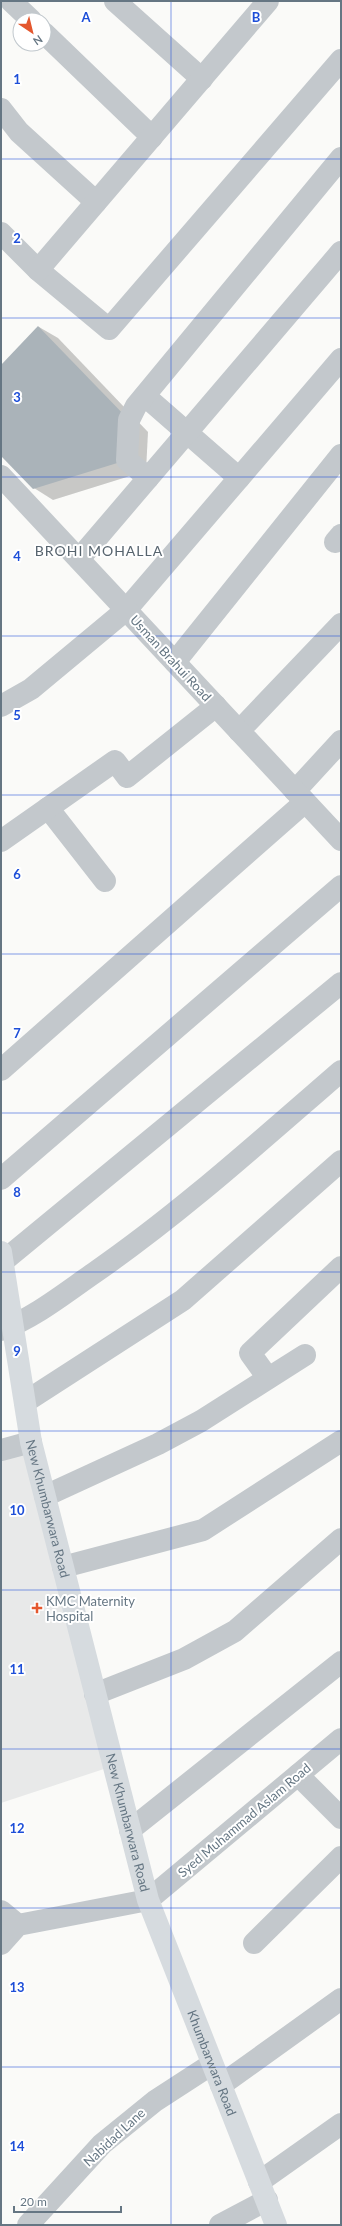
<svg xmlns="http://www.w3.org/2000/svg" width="342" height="2226" font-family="Lato,sans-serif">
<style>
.built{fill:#e8e9e9}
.shadow{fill:#0003}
.building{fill:#aab3b9}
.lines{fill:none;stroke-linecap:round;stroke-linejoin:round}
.minor{stroke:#c3c8cc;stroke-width:22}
.tertiary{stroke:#c3c8cc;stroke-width:22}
.secondary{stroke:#d6dbdf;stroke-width:22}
.grid{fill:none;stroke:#1d4ed8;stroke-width:1;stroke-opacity:0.55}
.poi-dot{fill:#e4572e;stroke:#fff;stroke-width:1.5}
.labels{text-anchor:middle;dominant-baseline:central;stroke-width:4;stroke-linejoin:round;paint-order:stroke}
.street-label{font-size:13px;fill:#657683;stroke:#fff}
.poi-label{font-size:13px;fill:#657683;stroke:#fff;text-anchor:start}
.neighbourhood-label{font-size:14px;letter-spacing:1px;fill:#57646e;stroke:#fff}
.grid-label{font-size:13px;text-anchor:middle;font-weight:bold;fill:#1d4ed8;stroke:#fff;stroke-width:4;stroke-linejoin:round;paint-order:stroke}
</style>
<rect width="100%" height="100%" fill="#fafaf8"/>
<polygon class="built" points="31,1442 113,1766 1,1803 1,1450"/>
<polygon class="shadow" points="39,327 58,338 148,432 146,471 53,500 34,488 1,455 1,367"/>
<polygon class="building" points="38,326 129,420 127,460 33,489 1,456 1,365"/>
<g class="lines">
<g class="minor">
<polyline points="11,1 31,20"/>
<polyline points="115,1 202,79"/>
<polyline points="44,33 152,137"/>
<polyline points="1,109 19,132 96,202"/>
<polyline points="1,233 38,270 109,329 341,60"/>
<polyline points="38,270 268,1"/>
<polyline points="145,396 239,478"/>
<polyline points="148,478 127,460 129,420 136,406 341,158"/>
<polyline points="335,542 341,535"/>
<polyline points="79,559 341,252"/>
<polyline points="175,662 341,455"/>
<polyline points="1,706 31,689 126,610 341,359"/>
<polyline points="239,731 341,624"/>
<polyline points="295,791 341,741"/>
<polyline points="48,808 105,881"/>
<polyline points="1,841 115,761 127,777 216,706"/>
<polyline points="1,1070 305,802"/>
<polyline points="1,1179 341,886"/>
<polyline points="1,1263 341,983"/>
<path d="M 1,1330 C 34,1318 65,1293 94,1273 C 182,1212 260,1141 341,1071"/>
<polyline points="268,1378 250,1353 341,1267"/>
<polyline points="25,1402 183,1300 341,1161"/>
<polyline points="1,1450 31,1442"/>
<polyline points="45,1496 158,1444 201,1421 305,1355"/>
<polyline points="63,1567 203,1530 341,1441"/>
<polyline points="95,1694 184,1659 235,1631 341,1539"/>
<polyline points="298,1775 341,1818"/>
<polyline points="130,1830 341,1662"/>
<polyline points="1,1911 18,1925"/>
<polyline points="254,1943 341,1857"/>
<polyline points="221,2085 341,1999"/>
<polyline points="259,2182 341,2124"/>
<polyline points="28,2225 102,2144 155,2101 212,2064"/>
<polyline points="220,2225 267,2200"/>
</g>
<g class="tertiary">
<polyline points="1,476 341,840"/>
<polyline points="1,1944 18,1925 148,1900 341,1739"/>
</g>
<path class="secondary" id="s1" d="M 1,1252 L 31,1442 L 148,1900 L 276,2225"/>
</g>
<path class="grid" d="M 171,1 L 171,2225M 1,159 L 341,159M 1,318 L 341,318M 1,477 L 341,477M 1,636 L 341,636M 1,795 L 341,795M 1,954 L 341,954M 1,1113 L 341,1113M 1,1272 L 341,1272M 1,1431 L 341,1431M 1,1590 L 341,1590M 1,1749 L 341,1749M 1,1908 L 341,1908M 1,2067 L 341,2067"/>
<path class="poi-dot" d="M35 1602h4v4h4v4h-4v4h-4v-4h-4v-4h4z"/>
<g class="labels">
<g class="street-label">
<text transform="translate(171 658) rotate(47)">Usman Brahui Road</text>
<text stroke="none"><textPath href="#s1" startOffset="261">New Khumbarwara Road</textPath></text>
<text transform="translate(244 1820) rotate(-40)">Syed Muhammad Aslam Road</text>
<text stroke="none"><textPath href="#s1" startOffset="585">New Khumbarwara Road</textPath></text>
<text stroke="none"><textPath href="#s1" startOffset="840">Khumbarwara Road</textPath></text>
<text transform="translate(114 2137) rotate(-43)">Nabidad Lane</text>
</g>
<g class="poi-label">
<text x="46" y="1601">KMC Maternity<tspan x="46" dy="15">Hospital</tspan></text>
</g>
<g class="neighbourhood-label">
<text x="99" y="550">BROHI MOHALLA</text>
</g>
</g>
<g class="grid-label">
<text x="86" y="22">A</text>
<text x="256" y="22">B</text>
<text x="17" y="84">1</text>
<text x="17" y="243">2</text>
<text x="17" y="402">3</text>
<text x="17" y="561">4</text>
<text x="17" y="720">5</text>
<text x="17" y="879">6</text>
<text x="17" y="1038">7</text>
<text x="17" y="1197">8</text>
<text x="17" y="1356">9</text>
<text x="17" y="1515">10</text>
<text x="17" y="1674">11</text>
<text x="17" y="1833">12</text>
<text x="17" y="1992">13</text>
<text x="17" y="2151">14</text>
</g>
<rect width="342" height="2226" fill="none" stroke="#657683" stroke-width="4"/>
<g transform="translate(32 32) rotate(145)"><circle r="19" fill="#ffffff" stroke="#c1c8cd"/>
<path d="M0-3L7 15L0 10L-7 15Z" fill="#e4572e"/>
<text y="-6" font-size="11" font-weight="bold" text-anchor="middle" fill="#657683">N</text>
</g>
<path d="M14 2206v6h107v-6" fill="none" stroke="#657683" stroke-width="2"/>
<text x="20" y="2206" font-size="12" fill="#657683" stroke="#ffffff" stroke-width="3" paint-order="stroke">20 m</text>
</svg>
